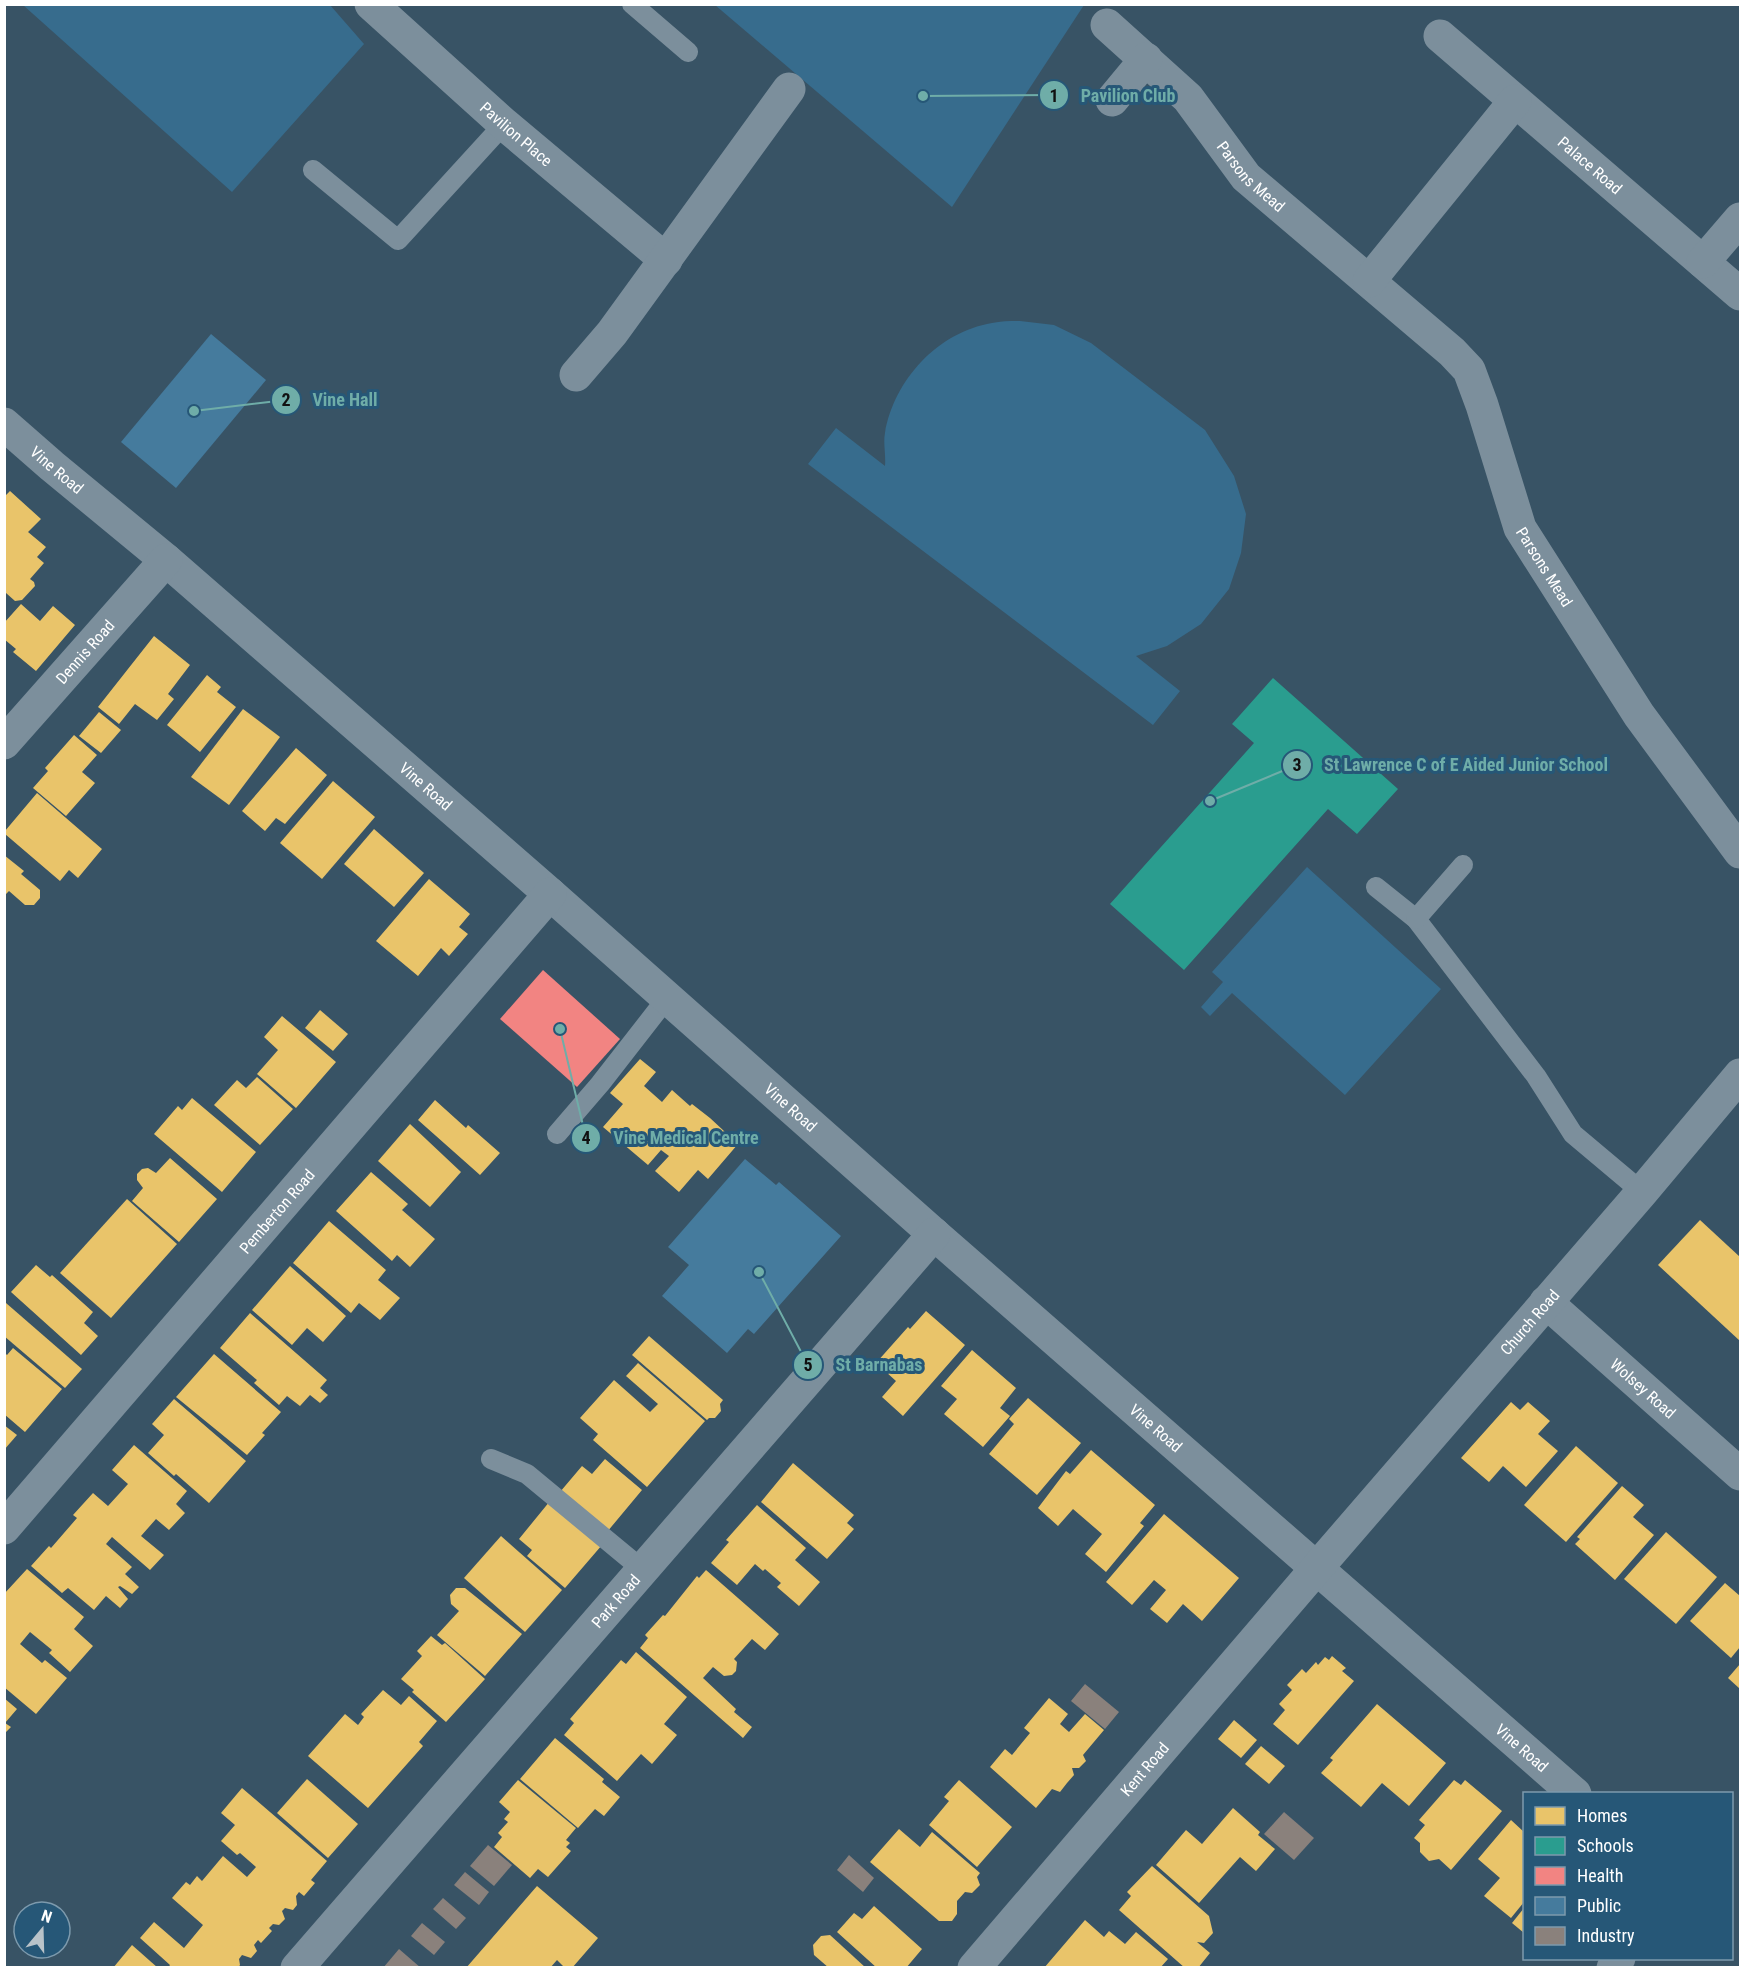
<svg xmlns="http://www.w3.org/2000/svg" width="1745" height="1972" font-family="'Roboto Condensed',sans-serif">
<style>
.green{fill:#376c8d}
.homes{fill:#e9c46a}
.schools{fill:#2a9d8f}
.health{fill:#f28482}
.public{fill:#457b9d}
.industry{fill:#8a817c}
.lines{fill:none;stroke-linecap:round;stroke-linejoin:round}
.service{stroke:#7c8f9c;stroke-width:20}
.minor{stroke:#7c8f9c;stroke-width:33}
.labels{text-anchor:middle;dominant-baseline:central;stroke-width:6;stroke-linejoin:round;paint-order:stroke}
.street-label{font-size:16px;fill:#fff;stroke:#265777}
.leader{fill:none;stroke:#6fada8;stroke-width:2}
.callout-dot{fill:#6fada8;stroke:#265777;stroke-width:2}
.mark-label{font-size:18px;text-anchor:middle;font-weight:bold;fill:#111}
.callout-label{font-size:18px;text-anchor:middle;font-weight:bold;fill:#6fada8;stroke:#265777;stroke-width:6;stroke-linejoin:round;paint-order:stroke}
</style>
<rect width="100%" height="100%" fill="#385365"/>
<g class="green">
<polygon points="23,5 330,5 364,44 232,192"/>
<polygon points="715,5 1084,5 952,207"/>
<path d="M 1020,321 L 1054,325 L 1091,343 L 1205,430 L 1234,476 L 1246,514 L 1241,553 L 1229,589 L 1201,624 L 1167,646 L 1136,656 L 1180,691 L 1153,725 L 808,464 L 836,428 L 885,466 C 886,455 883,443 885,433 C 894,380 938,332 992,323 C 1001,321 1011,321 1020,321 Z"/>
<polygon points="1307,867 1441,989 1345,1095 1232,993 1210,1016 1201,1007 1223,982 1212,972"/>
</g>
<g class="homes">
<polygon points="10,491 41,519 28,532 46,547 37,557 44,563 30,579 34,582 35,586 22,600 15,601 6,593 4,595 4,497"/>
<polygon points="21,604 40,621 53,606 75,625 36,671 13,652 16,649 4,639 4,623"/>
<polygon points="154,636 190,665 168,694 174,699 157,720 135,704 119,724 98,707"/>
<polygon points="207,675 221,687 217,692 236,707 200,752 167,725"/>
<polygon points="243,709 280,737 229,805 191,777"/>
<polygon points="99,712 121,730 101,753 79,736"/>
<polygon points="74,735 97,755 82,772 95,783 66,816 33,788 48,771 45,768"/>
<polygon points="296,748 327,775 285,824 276,818 265,831 242,811"/>
<polygon points="333,781 375,817 322,879 280,843"/>
<polygon points="37,793 102,849 78,878 69,870 60,881 5,834 5,831"/>
<polygon points="374,829 424,873 394,907 344,864"/>
<polygon points="4,855 24,871 21,874 40,890 40,898 34,905 25,905 9,891 4,896"/>
<polygon points="429,879 470,914 459,927 468,934 449,956 441,948 418,976 376,941"/>
<polygon points="320,1010 348,1034 333,1051 305,1028"/>
<polygon points="282,1016 336,1062 296,1108 257,1074 278,1050 264,1037"/>
<polygon points="640,1059 656,1072 644,1086 662,1102 672,1090 690,1106 692,1104 710,1118 738,1144 708,1179 698,1170 679,1192 655,1171 669,1156 661,1150 648,1165 603,1127 623,1104 610,1093"/>
<polygon points="257,1077 293,1109 260,1145 214,1105 237,1080 246,1088"/>
<polygon points="192,1098 256,1152 222,1192 154,1134 178,1106 182,1110"/>
<polygon points="435,1100 466,1128 468,1125 500,1153 480,1175 418,1120"/>
<polygon points="410,1124 461,1172 430,1207 378,1161"/>
<polygon points="170,1158 217,1199 179,1242 132,1201 143,1188 137,1180 137,1174 142,1169 148,1168 156,1173"/>
<polygon points="371,1172 408,1204 402,1210 435,1239 410,1267 397,1255 392,1261 336,1211"/>
<polygon points="127,1199 177,1244 111,1318 60,1273"/>
<polygon points="1700,1220 1740,1257 1740,1341 1658,1265"/>
<polygon points="329,1221 386,1270 378,1280 400,1298 380,1320 359,1303 351,1313 293,1263"/>
<polygon points="36,1265 50,1277 52,1275 93,1312 84,1323 98,1336 81,1355 11,1292"/>
<polygon points="290,1266 346,1316 323,1342 307,1328 292,1345 252,1310"/>
<polygon points="6,1303 82,1369 65,1388 4,1336"/>
<polygon points="926,1311 965,1345 903,1416 882,1397 896,1381 876,1363 908,1327 910,1329"/>
<polygon points="250,1313 327,1380 320,1388 328,1395 320,1403 310,1395 300,1406 287,1396 279,1405 254,1383 257,1380 220,1348"/>
<polygon points="649,1336 723,1400 720,1404 721,1411 715,1418 709,1418 707,1420 632,1355"/>
<polygon points="13,1348 62,1389 25,1432 4,1414 4,1352 7,1355"/>
<polygon points="972,1350 1016,1388 1000,1408 1010,1416 983,1447 944,1414 957,1399 941,1386"/>
<polygon points="214,1354 281,1412 262,1433 265,1435 247,1455 176,1397"/>
<polygon points="638,1363 705,1421 647,1487 593,1440 598,1434 580,1418 614,1380 650,1412 658,1404 626,1376"/>
<polygon points="1028,1398 1081,1443 1037,1495 989,1454 1014,1424 1009,1419"/>
<polygon points="174,1399 246,1461 209,1503 176,1474 174,1476 148,1453 164,1435 152,1424"/>
<polygon points="1511,1402 1520,1410 1528,1402 1550,1421 1538,1434 1558,1451 1526,1487 1503,1466 1489,1482 1461,1458"/>
<polygon points="4,1425 17,1435 4,1450"/>
<polygon points="134,1445 187,1491 176,1504 185,1513 169,1530 156,1519 141,1536 164,1555 150,1570 112,1537 106,1544 132,1567 125,1574 139,1587 132,1594 120,1586 118,1587 128,1599 120,1608 106,1596 94,1610 68,1588 62,1593 31,1566 49,1546 51,1548 77,1518 73,1515 93,1493 108,1506 128,1484 112,1470"/>
<polygon points="1576,1446 1618,1483 1566,1542 1524,1505"/>
<polygon points="1091,1450 1155,1505 1140,1523 1144,1526 1106,1572 1085,1554 1102,1534 1073,1509 1058,1526 1038,1508 1066,1471 1070,1474"/>
<polygon points="605,1459 642,1490 607,1532 560,1492 582,1466 592,1474"/>
<polygon points="793,1463 854,1515 847,1523 854,1529 827,1559 761,1502"/>
<polygon points="1622,1486 1644,1505 1633,1517 1654,1535 1615,1580 1575,1544 1580,1539 1577,1537"/>
<polygon points="550,1501 602,1545 565,1588 527,1556 532,1550 519,1539"/>
<polygon points="757,1505 806,1548 795,1560 820,1582 799,1606 777,1587 781,1583 765,1569 763,1571 755,1564 737,1585 711,1563 729,1542 726,1540"/>
<polygon points="1164,1514 1239,1578 1202,1621 1183,1604 1167,1623 1150,1609 1166,1590 1154,1580 1132,1605 1106,1582"/>
<polygon points="1666,1532 1717,1577 1676,1624 1624,1579"/>
<polygon points="501,1536 562,1590 525,1632 464,1578"/>
<polygon points="27,1569 84,1617 74,1629 93,1646 70,1672 49,1653 52,1650 30,1632 20,1644 42,1663 45,1660 67,1678 36,1714 4,1687 4,1594"/>
<polygon points="706,1570 779,1634 765,1650 752,1639 734,1659 737,1662 736,1671 732,1675 724,1676 713,1667 703,1678 736,1709 734,1712 752,1727 743,1738 640,1648 648,1638 645,1635 663,1615 665,1616 697,1576 699,1578"/>
<polygon points="1725,1583 1740,1596 1740,1647 1731,1658 1690,1621"/>
<polygon points="456,1588 465,1588 522,1634 485,1676 437,1635 459,1611 451,1604 450,1595"/>
<polygon points="431,1636 442,1645 445,1643 485,1679 446,1722 412,1692 414,1690 401,1679 422,1656 417,1651"/>
<polygon points="636,1652 687,1697 664,1724 677,1735 652,1764 641,1754 617,1781 564,1735 574,1723 570,1719 621,1660 626,1664"/>
<polygon points="1332,1656 1346,1668 1342,1671 1354,1681 1298,1745 1273,1724 1285,1710 1279,1704 1292,1690 1287,1685 1302,1669 1306,1673 1316,1662 1318,1665 1325,1657 1329,1660"/>
<polygon points="1740,1664 1740,1689 1728,1678"/>
<polygon points="383,1690 401,1705 409,1696 437,1721 419,1742 423,1746 368,1808 308,1756 345,1714 358,1725 364,1717 361,1714"/>
<polygon points="4,1698 17,1709 5,1723 11,1727 4,1734"/>
<polygon points="1049,1698 1068,1714 1060,1724 1069,1732 1085,1714 1104,1730 1083,1755 1086,1761 1079,1768 1072,1768 1074,1775 1067,1783 1060,1792 1052,1789 1036,1808 990,1767 1005,1749 1012,1755 1030,1733 1024,1728"/>
<polygon points="1377,1704 1446,1763 1409,1806 1382,1783 1361,1807 1321,1773 1333,1760 1330,1758"/>
<polygon points="1234,1720 1257,1740 1241,1758 1218,1739"/>
<polygon points="555,1738 604,1779 602,1782 620,1797 604,1816 595,1809 578,1828 520,1779"/>
<polygon points="1261,1746 1285,1766 1269,1784 1245,1764"/>
<polygon points="307,1779 358,1824 328,1858 277,1813"/>
<polygon points="518,1780 576,1828 566,1840 570,1843 566,1847 571,1851 548,1877 538,1869 530,1878 494,1847 502,1837 498,1833 508,1822 504,1819 510,1812 499,1802"/>
<polygon points="959,1780 1012,1827 977,1867 929,1825 949,1801 944,1797"/>
<polygon points="1454,1780 1461,1785 1465,1780 1502,1811 1451,1870 1439,1859 1429,1861 1420,1852 1420,1843 1414,1838 1425,1825 1419,1820"/>
<polygon points="242,1788 327,1861 311,1880 315,1883 304,1896 299,1892 296,1896 297,1905 293,1910 285,1908 282,1911 285,1919 279,1925 273,1924 269,1928 272,1931 261,1943 258,1940 254,1945 257,1951 251,1958 242,1955 239,1959 240,1965 238,1968 168,1968 170,1965 140,1938 154,1922 184,1948 203,1925 172,1898 186,1882 190,1885 197,1876 202,1881 223,1856 247,1877 256,1867 240,1853 237,1855 221,1841 235,1825 221,1813"/>
<polygon points="1233,1808 1260,1832 1258,1835 1275,1849 1256,1871 1240,1857 1199,1903 1156,1865 1186,1830 1202,1844"/>
<polygon points="1511,1820 1524,1832 1524,1902 1511,1918 1484,1896 1500,1878 1478,1859"/>
<polygon points="899,1829 920,1847 932,1832 980,1873 977,1877 980,1885 972,1893 965,1892 957,1901 957,1914 952,1921 939,1921 870,1862"/>
<polygon points="1152,1866 1209,1916 1213,1933 1204,1943 1197,1942 1210,1953 1198,1968 1185,1968 1119,1910 1131,1896 1127,1892"/>
<polygon points="537,1886 598,1938 572,1968 565,1968 557,1960 550,1968 466,1968"/>
<polygon points="874,1906 922,1949 906,1968 877,1968 837,1932 854,1913 862,1919"/>
<polygon points="1524,1908 1524,1933 1512,1923"/>
<polygon points="1085,1920 1104,1937 1109,1931 1125,1944 1136,1932 1168,1959 1160,1968 1044,1968"/>
<polygon points="830,1935 866,1968 829,1968 814,1955 813,1945 821,1936"/>
<polygon points="132,1945 158,1968 113,1968"/>
</g>
<polygon class="schools" points="1273,678 1398,789 1357,834 1328,809 1184,970 1110,904 1254,743 1232,724"/>
<polygon class="health" points="543,970 620,1039 577,1087 500,1019"/>
<g class="public">
<polygon points="211,334 266,380 176,488 121,442"/>
<polygon points="745,1159 776,1185 779,1182 841,1236 754,1334 748,1329 727,1353 662,1296 689,1265 668,1247"/>
</g>
<g class="industry">
<polygon points="1085,1684 1119,1712 1105,1729 1071,1701"/>
<polygon points="1284,1812 1314,1838 1294,1860 1264,1834"/>
<polygon points="488,1845 512,1865 494,1886 470,1866"/>
<polygon points="849,1855 874,1878 863,1892 837,1870"/>
<polygon points="465,1872 489,1892 479,1905 454,1885"/>
<polygon points="443,1898 466,1918 456,1929 433,1909"/>
<polygon points="422,1923 445,1942 434,1955 411,1936"/>
<polygon points="399,1949 421,1968 383,1968"/>
</g>
<g class="lines">
<g class="service">
<polyline points="632,4 688,52"/>
<polyline points="313,170 398,240 504,124"/>
<polyline points="1376,887 1416,919 1536,1076 1573,1134 1642,1192"/>
<polyline points="1416,919 1463,865"/>
<polyline points="557,1134 600,1084 667,998"/>
<polyline points="491,1459 527,1474 643,1570"/>
</g>
<g class="minor">
<path id="s1" d="M 371,4 L 504,124 L 666,260"/>
<path id="s2" d="M 1107,25 L 1188,98 L 1246,177 L 1452,352 L 1469,370 L 1482,405 L 1520,528 L 1639,715 L 1740,852"/>
<path id="s3" d="M 1440,36 L 1740,294"/>
<polyline points="1112,100 1146,59"/>
<polyline points="1703,262 1740,219"/>
<polyline points="1369,281 1515,101"/>
<polyline points="576,375 612,333 789,89"/>
<path id="s4" d="M 4,424 L 52,466 L 166,560 L 550,894 L 934,1234 L 1575,1794"/>
<path id="s5" d="M 4,743 L 166,560"/>
<path id="s6" d="M 1546,1302 L 1740,1474"/>
<path id="s7" d="M 4,1528 L 550,894"/>
<path id="s8" d="M 297,1968 L 934,1234"/>
<path id="s9" d="M 974,1968 L 1316,1569 L 1642,1192 L 1740,1075"/>
<polyline points="1613,1968 1619,1958"/>
</g>
</g>
<g class="labels">
<g class="street-label">
<text stroke="none"><textPath href="#s1" startOffset="195">Pavilion Place</textPath></text>
<text stroke="none"><textPath href="#s3" startOffset="198">Palace Road</textPath></text>
<text stroke="none"><textPath href="#s2" startOffset="210">Parsons Mead</textPath></text>
<text stroke="none"><textPath href="#s4" startOffset="70">Vine Road</textPath></text>
<text stroke="none"><textPath href="#s2" startOffset="714">Parsons Mead</textPath></text>
<text stroke="none"><textPath href="#s5" startOffset="122">Dennis Road</textPath></text>
<text stroke="none"><textPath href="#s4" startOffset="556">Vine Road</textPath></text>
<text stroke="none"><textPath href="#s4" startOffset="1042">Vine Road</textPath></text>
<text stroke="none"><textPath href="#s7" startOffset="418">Pemberton Road</textPath></text>
<text stroke="none"><textPath href="#s9" startOffset="852">Church Road</textPath></text>
<text stroke="none"><textPath href="#s6" startOffset="130">Wolsey Road</textPath></text>
<text stroke="none"><textPath href="#s4" startOffset="1528">Vine Road</textPath></text>
<text stroke="none"><textPath href="#s8" startOffset="486">Park Road</textPath></text>
<text stroke="none"><textPath href="#s4" startOffset="2014">Vine Road</textPath></text>
<text stroke="none"><textPath href="#s9" startOffset="262">Kent Road</textPath></text>
</g>
</g>
<path class="leader" d="M923 96L1054 95M194 411L286 400M1210 801L1297 765M560 1029L586 1138M759 1272L808 1365"/>
<g class="callout-dot">
<circle cx="923" cy="96" r="6"/>
<circle cx="194" cy="411" r="6"/>
<circle cx="1210" cy="801" r="6"/>
<circle cx="560" cy="1029" r="6"/>
<circle cx="759" cy="1272" r="6"/>
<circle cx="1054" cy="95" r="15"/>
<circle cx="286" cy="400" r="15"/>
<circle cx="1297" cy="765" r="15"/>
<circle cx="586" cy="1138" r="15"/>
<circle cx="808" cy="1365" r="15"/>
</g>
<g class="mark-label">
<text x="1054" y="102">1</text>
<text x="286" y="406">2</text>
<text x="1297" y="771">3</text>
<text x="586" y="1144">4</text>
<text x="808" y="1371">5</text>
</g>
<g class="callout-label">
<text x="1128" y="102">Pavilion Club</text>
<text x="345" y="406">Vine Hall</text>
<text x="1466" y="771">St Lawrence C of E Aided Junior School</text>
<text x="686" y="1144">Vine Medical Centre</text>
<text x="879" y="1371">St Barnabas</text>
</g>
<rect width="1745" height="1972" fill="none" stroke="#ffffff" stroke-width="12"/>
<rect x="1523" y="1792" width="210" height="168" fill="#265777" stroke="#7d9aad" stroke-width="1.5"/>
<rect x="1535" y="1807" width="30" height="18" fill="#e9c46a" stroke="#7d9aad" stroke-width="1.5"/>
<text x="1577" y="1822" font-size="18" fill="#ffffff">Homes</text>
<rect x="1535" y="1837" width="30" height="18" fill="#2a9d8f" stroke="#7d9aad" stroke-width="1.5"/>
<text x="1577" y="1852" font-size="18" fill="#ffffff">Schools</text>
<rect x="1535" y="1867" width="30" height="18" fill="#f28482" stroke="#7d9aad" stroke-width="1.5"/>
<text x="1577" y="1882" font-size="18" fill="#ffffff">Health</text>
<rect x="1535" y="1897" width="30" height="18" fill="#457b9d" stroke="#7d9aad" stroke-width="1.5"/>
<text x="1577" y="1912" font-size="18" fill="#ffffff">Public</text>
<rect x="1535" y="1927" width="30" height="18" fill="#8a817c" stroke="#7d9aad" stroke-width="1.5"/>
<text x="1577" y="1942" font-size="18" fill="#ffffff">Industry</text>
<g transform="translate(42 1930) rotate(19)"><circle r="28" fill="#265777" stroke="#7d9aad" stroke-width="1.5"/>
<path d="M0-4.5L10 22L0 15L-10 22Z" fill="#b9c3c9"/>
<text y="-9" font-size="16" font-weight="bold" text-anchor="middle" fill="#ffffff">N</text>
</g>
</svg>
